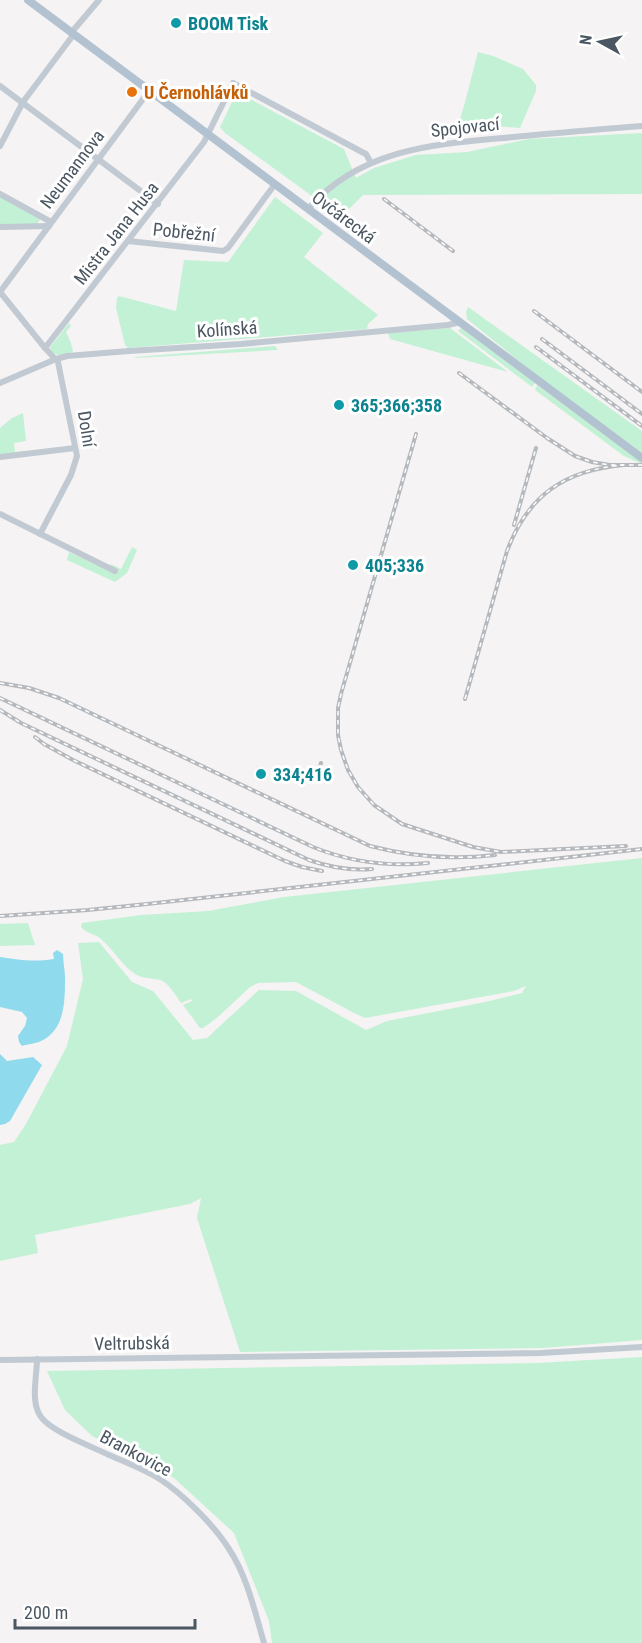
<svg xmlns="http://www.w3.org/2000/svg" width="642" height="1643" font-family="'Roboto Condensed',sans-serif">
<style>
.green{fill:#c3f1d5}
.water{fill:#90daee}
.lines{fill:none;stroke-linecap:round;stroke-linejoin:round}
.minor{stroke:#c1cad2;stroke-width:6}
.major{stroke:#b3c2d1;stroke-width:8}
.rail-casing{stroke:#b5b8bd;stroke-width:4}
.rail{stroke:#fff;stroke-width:1.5;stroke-dasharray:4.5;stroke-linecap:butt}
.culture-dot{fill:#0f9aa8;stroke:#fff;stroke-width:2}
.food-dot{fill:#e8710a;stroke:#fff;stroke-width:2}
.labels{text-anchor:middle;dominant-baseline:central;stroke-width:6;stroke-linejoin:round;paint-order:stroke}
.culture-label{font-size:18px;font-weight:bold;fill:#0d838f;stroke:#fff;text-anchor:start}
.food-label{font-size:18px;font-weight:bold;fill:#c56008;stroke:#fff;text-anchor:start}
.street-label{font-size:18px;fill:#4a5661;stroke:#fff}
</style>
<rect width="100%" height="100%" fill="#f5f3f3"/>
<g class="green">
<path d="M 478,52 L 493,56 L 523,69 L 536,85 L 536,91 L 520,128 L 493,126 L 457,128 C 466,103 471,77 478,52 Z"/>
<polygon points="240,96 246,97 344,149 356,178 374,168 416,155 467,152 529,139 642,133 642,194 363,195 341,217 225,133 220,127 234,98"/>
<polygon points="0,196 41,218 37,224 0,224"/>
<polygon points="275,197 323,233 304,257 378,315 368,324 367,329 128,348 125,345 116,308 117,298 119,296 176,311 184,260 228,262"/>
<polygon points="468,307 642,431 642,453 535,374 467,319 466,312"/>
<polygon points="69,323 71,326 66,332 71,343 73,352 59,355 52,353 50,348 51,346"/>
<polygon points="450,328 508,372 390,339 388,333"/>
<polygon points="461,328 535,383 532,387 458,331"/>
<polygon points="275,346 278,350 135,358 135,357"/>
<polygon points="537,385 642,462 642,464 624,456 535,390"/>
<polygon points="23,413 26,441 14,443 15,452 23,451 23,453 0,455 0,428 12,418"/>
<polygon points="132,547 137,550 127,573 115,582 67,560 69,552 107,570 108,570 111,564 121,569"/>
<path d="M 642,858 L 642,1340 L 543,1348 L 240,1352 L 197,1218 L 201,1198 L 190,1204 L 35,1235 L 38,1253 L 0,1261 L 0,1145 L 14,1142 L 26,1124 L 67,1046 L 83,979 L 78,943 L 99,942 L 132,982 L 153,991 L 193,1040 L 207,1038 L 259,990 L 296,991 L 366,1030 L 387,1021 L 485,1002 L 522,993 L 526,986 L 514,991 L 365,1018 L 356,1014 L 296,982 L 258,983 L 250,987 L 218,1017 L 203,1028 L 200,1028 L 183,1005 L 192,1001 L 191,999 L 181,1003 C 176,996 170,986 163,981 C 156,978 146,979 139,976 C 124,969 114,950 101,939 C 94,933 87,934 81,927 L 82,923 L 141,915 L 208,911 L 284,897 Z"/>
<polygon points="28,923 35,945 0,946 0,924"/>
<polygon points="642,1357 642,1643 272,1643 269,1621 234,1533 174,1478 92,1436 65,1410 47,1371 537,1363"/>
</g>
<g class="water">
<path d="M 57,950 L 63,954 C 63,962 65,970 65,978 C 65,1001 65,1030 41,1041 C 35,1044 28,1044 22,1046 L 19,1042 L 18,1036 L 25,1026 L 27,1018 L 22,1012 L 0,1007 L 0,957 C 20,960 33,962 54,959 L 53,953 Z"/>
<polygon points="0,1054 7,1061 33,1057 42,1065 10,1121 5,1124 0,1125"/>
</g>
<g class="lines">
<g class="minor">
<polyline points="71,33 99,0"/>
<polyline points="0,86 158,204"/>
<polyline points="0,146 23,102 74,34"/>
<polyline points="0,194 51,222"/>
<path d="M 308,209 C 362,147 438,144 514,137 C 557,133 599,129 642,126"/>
<polyline points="0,227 49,226"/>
<polyline points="128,241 223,251 228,248 275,184"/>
<polyline points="45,348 204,142 233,83 362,152 366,154 371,163"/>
<polyline points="0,383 56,359 67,356 129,351 241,344 448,325 460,322"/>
<polyline points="0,457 75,448"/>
<polyline points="0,514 115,571"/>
<polyline points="40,534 71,475 77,456 58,362 45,348 0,292 149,91"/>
<path d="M 37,1359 C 37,1377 30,1402 41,1417 C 52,1432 91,1446 109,1455 C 125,1462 143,1469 158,1478 C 182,1493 214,1525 229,1549 C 247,1576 255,1612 264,1643"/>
<polyline points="0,1360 541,1353 642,1347"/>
</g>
<polyline class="major" points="28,0 642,458"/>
<defs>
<g id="rail">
<polyline points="384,199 453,251"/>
<polyline points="534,311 642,392"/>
<polyline points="542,339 642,414"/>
<polyline points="536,347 642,426"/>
<polyline points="459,373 547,438 575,456 592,462 610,465 642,465"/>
<polyline points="416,434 341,694 338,708 338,735 341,750 348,770 358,787 374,805 402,824 473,847 501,852 626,846"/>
<polyline points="514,525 536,448"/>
<path d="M 0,683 L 29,688 L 59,698 L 370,846 C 412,857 452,860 495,855"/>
<path d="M 0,698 L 313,847 C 350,862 389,867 428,863"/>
<path d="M 465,699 L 507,551 C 528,495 565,470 624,465"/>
<path d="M 0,710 L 21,723 L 309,860 C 329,867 350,871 372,869"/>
<polyline points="35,737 44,744 73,760 285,861 302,867 322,871"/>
<polyline points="319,770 321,763"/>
<polyline points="0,916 88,910 147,904 642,849"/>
</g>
</defs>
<use href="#rail" class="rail-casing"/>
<use href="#rail" class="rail"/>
</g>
<g class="culture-dot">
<circle cx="176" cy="23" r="6"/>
<circle cx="339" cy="405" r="6"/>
<circle cx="353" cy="565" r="6"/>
<circle cx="261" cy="774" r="6"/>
</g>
<circle class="food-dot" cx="132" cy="92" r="6"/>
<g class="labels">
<g class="culture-label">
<text x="188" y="23">BOOM Tisk</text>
<text x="351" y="405">365;366;358</text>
<text x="365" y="565">405;336</text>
<text x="273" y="774">334;416</text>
</g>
<g class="food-label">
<text x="144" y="92">U Černohlávků</text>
</g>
<g class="street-label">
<text transform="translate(465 127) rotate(-6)">Spojovací</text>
<text transform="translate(72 169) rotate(-53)">Neumannova</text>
<text transform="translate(344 217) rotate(37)">Ovčárecká</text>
<text transform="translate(184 232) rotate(6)">Pobřežní</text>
<text transform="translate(116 233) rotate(-52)">Mistra Jana Husa</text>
<text transform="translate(227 329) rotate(-4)">Kolínská</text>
<text transform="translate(87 429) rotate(81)">Dolní</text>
<text transform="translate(132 1343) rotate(-1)">Veltrubská</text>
<text transform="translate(136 1453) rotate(28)">Brankovice</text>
</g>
</g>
<g transform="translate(600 42) rotate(278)" stroke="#ffffff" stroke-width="4.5" paint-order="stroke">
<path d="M0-4.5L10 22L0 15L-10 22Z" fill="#4a5661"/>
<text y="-9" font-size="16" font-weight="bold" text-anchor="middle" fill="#4a5661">N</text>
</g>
<path d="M15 1619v9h180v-9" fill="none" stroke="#4a5661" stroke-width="3"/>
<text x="24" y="1619" font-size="18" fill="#4a5661" stroke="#ffffff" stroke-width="4.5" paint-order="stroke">200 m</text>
</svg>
